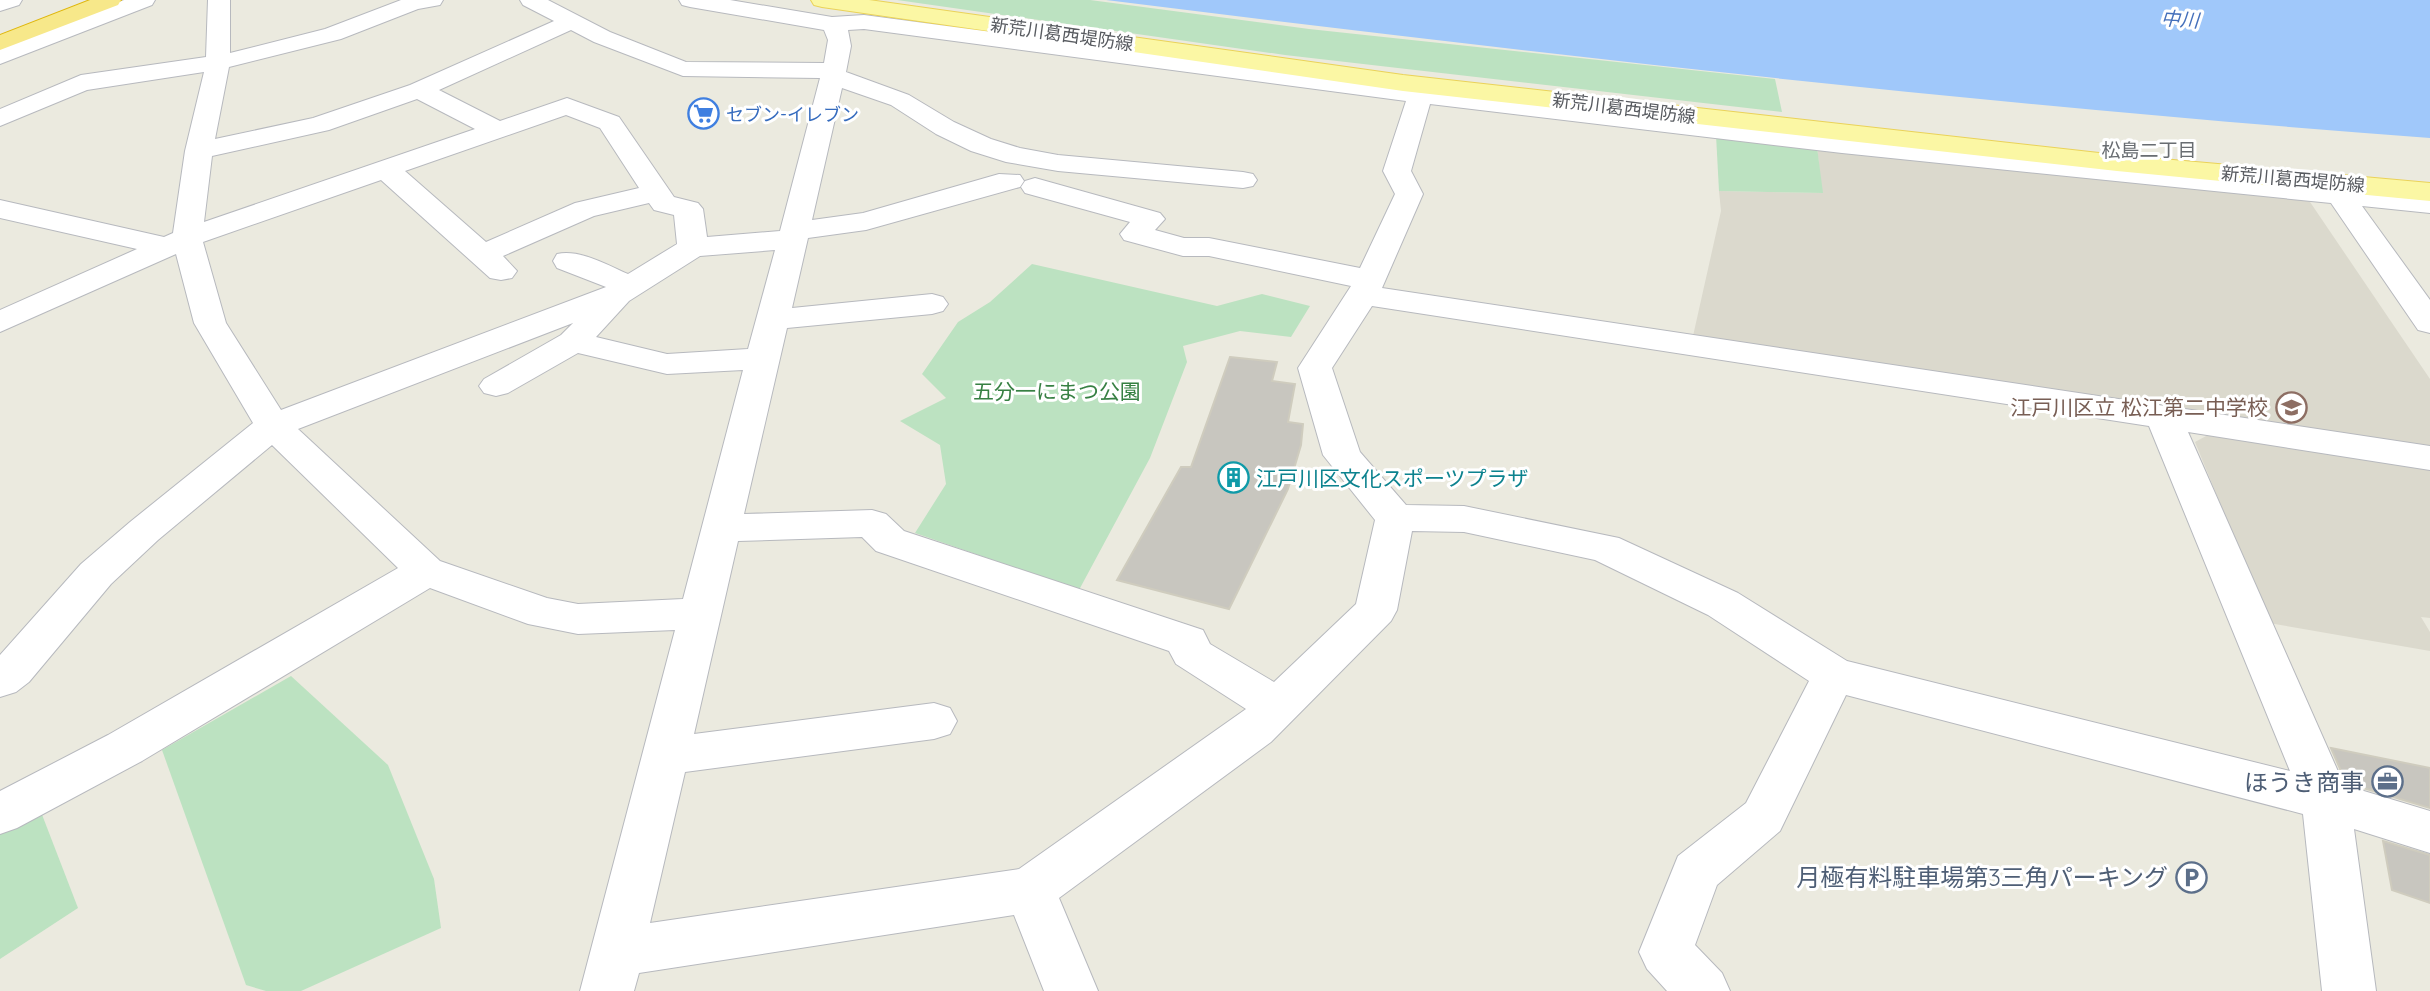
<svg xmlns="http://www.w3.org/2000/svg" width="2430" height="991" font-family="Quicksand,'Noto Sans JP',sans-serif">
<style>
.education{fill:#dbd9cd}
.green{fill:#bce2c1}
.water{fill:#a0c8fa}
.building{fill:#c8c6bf;stroke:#cfccbe;stroke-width:2}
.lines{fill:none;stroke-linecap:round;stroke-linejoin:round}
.minor-casing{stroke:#b7b9be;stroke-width:2}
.major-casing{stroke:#ead259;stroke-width:2}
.highway-casing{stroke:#dfb60b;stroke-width:2}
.minor{fill:#fff;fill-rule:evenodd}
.major{fill:#fbf7a4;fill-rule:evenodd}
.highway{fill:#f7e88a;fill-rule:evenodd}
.labels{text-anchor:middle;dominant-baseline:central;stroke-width:6;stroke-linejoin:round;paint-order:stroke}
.far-street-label{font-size:18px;fill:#585b60;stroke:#fff}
.far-shop-label{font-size:18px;fill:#366cbe;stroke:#fff;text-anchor:start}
.far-water-label{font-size:19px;font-style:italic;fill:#4570bb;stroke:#fff}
.far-neighbourhood-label{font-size:19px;fill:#696d72;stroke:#fff}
.park-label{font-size:21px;fill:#378043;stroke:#fff}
.education-label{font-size:21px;fill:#785e54;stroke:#fff;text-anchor:end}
.culture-label{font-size:21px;fill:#0d838f;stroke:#fff;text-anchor:start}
.near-service-label{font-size:24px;fill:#4e5e75;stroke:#fff;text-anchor:end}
</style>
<rect width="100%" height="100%" fill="#ebeadf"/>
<polygon class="education" points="1817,147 2308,199 2430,379 2430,618 2421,617 2430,632 2430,651 2269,623 2195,442 2208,435 1693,336 1721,211 1719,191 1822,193"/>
<g class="green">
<polygon points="897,0 1090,0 1309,29 1775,79 1782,112 1285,55"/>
<polygon points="1716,135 1817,147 1823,193 1719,191"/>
<polygon points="1032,264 1217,306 1262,294 1310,306 1291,337 1240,331 1183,346 1187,362 1150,458 1079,590 915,533 946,484 940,445 900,421 946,398 922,374 958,322 990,302"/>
<polygon points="291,676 388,765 434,879 441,928 301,991 266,991 246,985 162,750"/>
<polygon points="41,812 78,908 0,959 0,832"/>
</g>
<path class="water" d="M 1106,0 L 2430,0 L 2430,138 C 1988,105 1546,55 1106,0 Z"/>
<g class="building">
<polygon points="1230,357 1277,362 1272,381 1295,384 1288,422 1303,424 1301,445 1288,489 1229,609 1117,580 1181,467 1191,467"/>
<polygon points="2331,748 2430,768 2430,808 2350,784 2344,778"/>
<polygon points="2383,841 2430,855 2430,903 2392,890"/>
</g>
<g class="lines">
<defs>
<g id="minor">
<polygon points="0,0 22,0 19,5 0,11"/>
<polygon points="124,0 155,0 152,5 0,64 0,49"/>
<path d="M 208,0 L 230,0 L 230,53 L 325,29 L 401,0 L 443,0 L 440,5 L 418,9 L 341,39 L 229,67 L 215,139 L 313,118 L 410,85 L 554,21 L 523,5 L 520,0 L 548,0 L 610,32 L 686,62 L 824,63 L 828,40 L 824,30 L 690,7 L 682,5 L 679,0 L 730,0 L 832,17 L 864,15 C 1385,85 1907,147 2430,195 L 2430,213 L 2362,206 L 2430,300 L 2430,333 L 2418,330 L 2331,203 L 1842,153 L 1430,104 L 1411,171 L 1423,194 L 1382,288 L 2430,446 L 2430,470 L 2188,432 L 2344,785 L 2430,811 L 2430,853 L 2354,829 L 2376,991 L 2322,991 L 2303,814 L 1846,695 L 1780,831 L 1717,885 L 1695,945 L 1722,973 L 1730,991 L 1667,991 L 1647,969 L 1639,952 L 1678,856 L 1746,803 L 1809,681 L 1708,615 L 1595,560 L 1464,532 L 1412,531 L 1397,610 L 1391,621 L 1271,742 L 1059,898 L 1098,991 L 1044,991 L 1014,915 L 639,973 L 634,991 L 580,991 L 675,630 L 578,634 L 528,624 L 430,588 L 142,761 L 17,828 L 0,834 L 0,791 L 108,735 L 398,568 L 272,445 L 158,540 L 111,584 L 29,682 L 16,692 L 0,697 L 0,655 L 81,564 L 130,522 L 253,423 L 194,323 L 176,254 L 0,332 L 0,310 L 137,249 L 0,218 L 0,200 L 164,237 L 173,233 L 185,151 L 204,72 L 87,90 L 0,126 L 0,109 L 81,75 L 206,57 ZM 864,29 L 1406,101 L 1383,171 L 1395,194 L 1360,268 L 1209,238 L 1184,238 L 1155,230 L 1165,219 L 1160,213 L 1035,178 L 1025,181 L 1021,187 L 1025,193 L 1130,222 L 1120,234 L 1124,240 L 1183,256 L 1209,256 L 1351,286 L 1298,368 L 1323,455 L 1375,520 L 1356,604 L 1274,682 L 1210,644 L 1203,630 L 904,531 L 886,514 L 872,510 L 744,514 L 787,328 L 932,314 L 943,311 L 948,304 L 943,297 L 932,294 L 792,308 L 808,238 L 866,230 L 1020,187 L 1024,181 L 1020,175 L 999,174 L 863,213 L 812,220 L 842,88 L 891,105 L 936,134 L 971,151 L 1006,162 L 1058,171 L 1243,188 L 1253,186 L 1257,180 L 1253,174 L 1243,172 L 1058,155 L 1020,148 L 991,139 L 954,122 L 909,95 L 846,72 L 851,46 L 848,30 ZM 571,30 L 594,42 L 683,76 L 820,78 L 780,231 L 707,237 L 703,209 L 698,203 L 674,197 L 619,117 L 567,98 L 500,121 L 439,90 ZM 417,99 L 475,129 L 204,222 L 212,156 L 329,130 ZM 566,115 L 600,128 L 639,188 L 575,203 L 486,242 L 405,171 ZM 381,180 L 490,278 L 501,280 L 512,278 L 517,271 L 503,256 L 594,216 L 649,203 L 654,210 L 674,215 L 677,244 L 628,274 C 607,265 580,249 557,254 L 553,261 L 557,268 L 606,287 L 281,410 L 226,323 L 203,242 ZM 775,250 L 748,349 L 667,354 L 596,337 L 629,301 L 700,256 ZM 1372,306 L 2149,426 L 2290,771 L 1847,661 L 1738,593 L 1619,538 L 1464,506 L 1406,505 L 1360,452 L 1332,368 ZM 573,323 L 561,335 L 484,379 L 479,386 L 484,393 L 496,396 L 508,393 L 578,353 L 667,374 L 743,370 L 683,599 L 578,604 L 547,598 L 440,561 L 298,429 ZM 862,537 L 876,551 L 1169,651 L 1176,664 L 1246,709 L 1019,869 L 650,923 L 685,772 L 934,739 L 950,734 L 957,721 L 950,708 L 934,703 L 694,734 L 738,541 Z"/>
</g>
<polygon id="major" points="811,0 869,0 1403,75 2117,155 2430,183 2430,201 2117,171 1403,91 822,7 814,5"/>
<polygon id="highway" points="90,0 121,0 118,5 0,50 0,35"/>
</defs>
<use href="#minor" class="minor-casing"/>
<use href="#major" class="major-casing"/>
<use href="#highway" class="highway-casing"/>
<use href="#minor" class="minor"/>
<use href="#major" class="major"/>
<use href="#highway" class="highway"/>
</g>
<defs>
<symbol id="supermarket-ring" viewBox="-11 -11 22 22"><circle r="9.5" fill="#fff" stroke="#3f7fe0" stroke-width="1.5"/><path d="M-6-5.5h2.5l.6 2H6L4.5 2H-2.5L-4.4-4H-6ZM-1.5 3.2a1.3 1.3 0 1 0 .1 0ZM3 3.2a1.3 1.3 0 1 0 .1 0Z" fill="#3f7fe0"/></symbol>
<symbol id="school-ring" viewBox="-11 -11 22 22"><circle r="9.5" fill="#fff" stroke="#8d6e63" stroke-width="1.5"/><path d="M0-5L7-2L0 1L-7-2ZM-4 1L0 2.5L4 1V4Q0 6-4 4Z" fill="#8d6e63"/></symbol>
<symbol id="building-ring" viewBox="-11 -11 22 22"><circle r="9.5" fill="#fff" stroke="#0f9aa8" stroke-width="1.5"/><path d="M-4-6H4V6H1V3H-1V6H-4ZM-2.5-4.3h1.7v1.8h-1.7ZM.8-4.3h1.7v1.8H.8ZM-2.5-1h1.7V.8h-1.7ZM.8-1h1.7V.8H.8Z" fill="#0f9aa8"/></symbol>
<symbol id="office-ring" viewBox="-11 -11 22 22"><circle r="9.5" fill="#fff" stroke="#5c6f8a" stroke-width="1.5"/><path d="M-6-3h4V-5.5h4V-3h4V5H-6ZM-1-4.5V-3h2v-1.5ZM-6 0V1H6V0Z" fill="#5c6f8a"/></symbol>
<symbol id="parking-ring" viewBox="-11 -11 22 22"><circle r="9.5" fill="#fff" stroke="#5c6f8a" stroke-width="1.5"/><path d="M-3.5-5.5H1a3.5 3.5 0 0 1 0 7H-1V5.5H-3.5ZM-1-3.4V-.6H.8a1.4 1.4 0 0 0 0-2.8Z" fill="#5c6f8a"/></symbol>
</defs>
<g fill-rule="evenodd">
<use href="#supermarket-ring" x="686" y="96" width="35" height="35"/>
<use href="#school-ring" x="2274" y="390" width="35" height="35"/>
<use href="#building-ring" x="1216" y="460" width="35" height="35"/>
<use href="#office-ring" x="2370" y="764" width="35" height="35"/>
<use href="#parking-ring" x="2174" y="860" width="35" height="35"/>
</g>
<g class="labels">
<g class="far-street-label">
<text transform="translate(1062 34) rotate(8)">新荒川葛西堤防線</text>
<text transform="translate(1624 108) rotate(7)">新荒川葛西堤防線</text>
<text transform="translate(2293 179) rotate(5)">新荒川葛西堤防線</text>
</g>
<g class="far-shop-label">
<text x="726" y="114">セブン-イレブン</text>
</g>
<g class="far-water-label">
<text transform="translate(2180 19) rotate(4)">中川</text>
</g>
<g class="far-neighbourhood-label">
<text x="2149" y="150">松島二丁目</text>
</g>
<g class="park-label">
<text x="1057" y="391">五分一にまつ公園</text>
</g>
<g class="education-label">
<text x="2268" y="407">江戸川区立 松江第二中学校</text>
</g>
<g class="culture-label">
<text x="1256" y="478">江戸川区文化スポーツプラザ</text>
</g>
<g class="near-service-label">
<text x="2364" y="782">ほうき商事</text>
<text x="2168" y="877">月極有料駐車場第3三角パーキング</text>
</g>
</g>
</svg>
